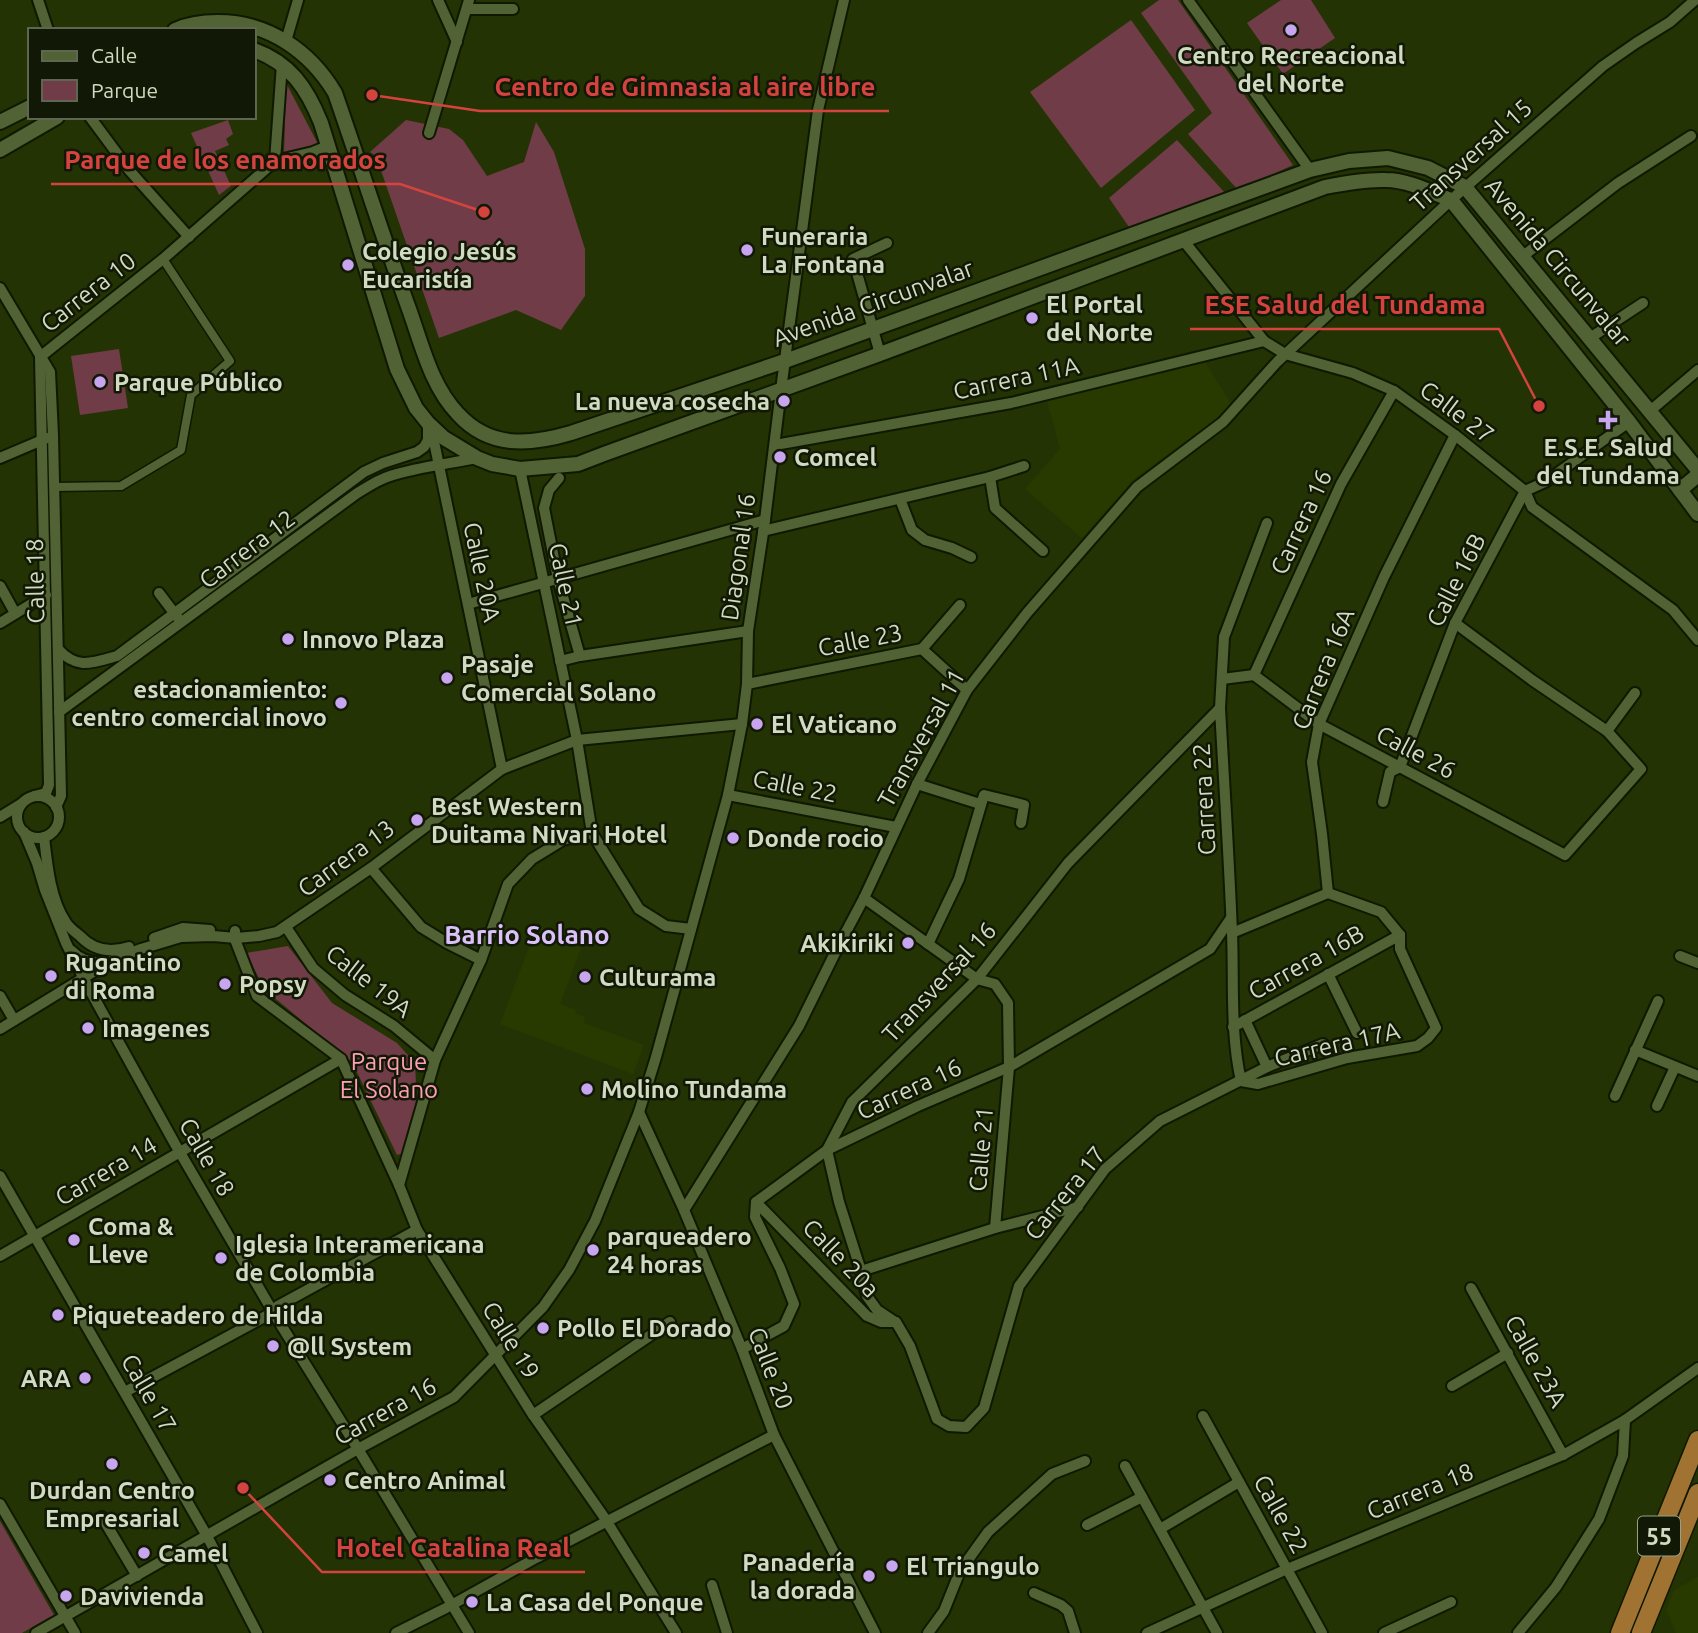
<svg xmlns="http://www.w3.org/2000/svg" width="1698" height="1633" font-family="Ubuntu,sans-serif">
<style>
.built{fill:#293a00}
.green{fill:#703c48}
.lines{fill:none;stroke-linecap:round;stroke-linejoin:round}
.pedestrian-casing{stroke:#0f1900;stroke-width:11}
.minor-casing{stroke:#0f1900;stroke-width:14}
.secondary-casing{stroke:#0f1900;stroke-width:18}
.trunk-casing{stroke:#0f1900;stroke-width:21}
.pedestrian{stroke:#516234;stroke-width:8}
.minor{stroke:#516234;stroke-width:10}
.secondary{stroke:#516234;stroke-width:14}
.trunk{stroke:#a17333;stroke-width:18}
.poi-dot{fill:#c8a5ef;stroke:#111805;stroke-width:2.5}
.labels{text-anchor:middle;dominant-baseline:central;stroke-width:5;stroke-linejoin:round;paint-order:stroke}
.shield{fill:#111805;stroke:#97a089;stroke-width:2}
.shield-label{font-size:23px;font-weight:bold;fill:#d1dbc2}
.poi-label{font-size:24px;font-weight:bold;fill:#d1dbc2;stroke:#111805;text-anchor:start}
.street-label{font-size:24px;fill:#d1dbc2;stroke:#111805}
.park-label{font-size:24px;fill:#fda0b4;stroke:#111805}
.neighbourhood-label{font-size:26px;font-weight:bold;fill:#dac1f8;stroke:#111805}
.leader{fill:none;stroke:#d5433f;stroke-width:2.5}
.callout-dot{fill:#d5433f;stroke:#111805;stroke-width:2.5}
.callout-label{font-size:26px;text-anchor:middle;font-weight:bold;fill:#d5433f;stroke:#111805;stroke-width:5;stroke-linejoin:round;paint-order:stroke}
</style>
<rect width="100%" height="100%" fill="#243303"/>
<g class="built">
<polygon points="1204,360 1231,404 1215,420 1134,479 1082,538 1025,489 1060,449 1047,400 1113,381"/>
<polygon points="537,926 583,943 560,1004 576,1010 575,1013 585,1017 584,1023 644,1045 633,1074 500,1024"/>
<polygon points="1698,1577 1698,1633 1676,1633 1666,1610 1674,1590"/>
</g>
<g class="green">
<polygon points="1159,0 1178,0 1293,165 1238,190 1188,134 1212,113 1141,13"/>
<polygon points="1281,0 1311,0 1335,38 1283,74 1247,23"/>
<polygon points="1131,20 1195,110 1101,188 1030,92"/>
<polygon points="286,83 318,144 304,152 284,154"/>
<polygon points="228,120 233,134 226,139 229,145 215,151 231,186 219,195 191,133"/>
<polygon points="406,120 449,129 463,140 487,176 524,162 536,122 554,152 585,249 585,296 561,330 516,310 439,338 376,156 370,152"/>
<polygon points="1177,140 1225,193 1129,227 1109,198"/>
<polygon points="119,349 128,408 80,415 71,356"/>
<polygon points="288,946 332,1003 397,1043 415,1063 417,1105 407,1152 397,1155 352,1062 265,990 246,953"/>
<polygon points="0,1521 54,1615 22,1633 0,1633"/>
</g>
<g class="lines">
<defs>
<polyline id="pedestrian" points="54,487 121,486 181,450 191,395 230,361 163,259"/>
<g id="minor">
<polyline points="38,0 48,30"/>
<polyline points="438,0 457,42"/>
<polyline points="1188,0 1310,170"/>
<polyline points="467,9 513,9"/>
<polyline points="286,41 298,0"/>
<polyline points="90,117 130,171 189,237"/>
<polyline points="429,133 469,0"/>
<polyline points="275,161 282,64"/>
<polyline points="1183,240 1264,341 1285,354 1353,373 1394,391 1455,435 1525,491 1532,507 1673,610 1698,640"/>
<polyline points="1523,256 1618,183 1691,136"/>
<polyline points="0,288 50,372 53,435 61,796 56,807"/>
<polyline points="1590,338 1643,303"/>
<polyline points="880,354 853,259 887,243"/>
<polyline points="40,357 163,259 275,161 313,152 328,146"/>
<polyline points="1650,411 1698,370"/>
<polyline points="432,432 502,769"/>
<polyline points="775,445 1011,403 1264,341"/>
<polyline points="0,458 47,438"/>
<polyline points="1024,466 990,477 995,508 1043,551"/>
<polyline points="520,469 577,740 592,833 639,909 666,926 691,929"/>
<polyline points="559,478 549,490 544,508 558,579 580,656"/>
<polyline points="900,499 912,530 925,540 952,548 971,557"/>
<path d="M 1267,523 L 1224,637 L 1220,708 C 1224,782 1229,857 1232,932 C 1234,982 1230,1032 1241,1081 L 1258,1084 L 1347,1058 L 1417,1046 L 1428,1038 L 1436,1028 L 1400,949 L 1400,935"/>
<polyline points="763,531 990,477"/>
<polyline points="0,586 15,613"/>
<polyline points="159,593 178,618"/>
<polyline points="468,604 765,520"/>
<polyline points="0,623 46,595"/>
<path d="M 58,649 C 77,670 92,663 117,656 L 364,472 L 383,463 L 417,452 L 424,447 L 428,440 L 428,423"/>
<polyline points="922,649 967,690"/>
<polyline points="922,649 960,605"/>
<polyline points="560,661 580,656 748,631"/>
<polyline points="1254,675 1319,724 1565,855 1641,769 1607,731 1532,680 1455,623"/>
<polyline points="1254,675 1341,484 1394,391"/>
<polyline points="1222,679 1254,675"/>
<polyline points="747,684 922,649"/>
<path d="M 59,712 L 356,494 C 366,488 377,480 390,476 C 417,467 448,464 477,458"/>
<polyline points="1607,731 1635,693"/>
<polyline points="917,784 980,804"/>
<polyline points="728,795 896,827"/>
<polyline points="34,796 46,793 49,785 40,357"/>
<circle cx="38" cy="817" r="21"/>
<polyline points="1383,802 1390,772 1400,767 1455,623 1525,491 1545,482 1629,422"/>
<polyline points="0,817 21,804"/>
<polyline points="24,832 37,863 45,890 66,943 86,983 175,1144 273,1312 358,1449 469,1633"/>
<path d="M 44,837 C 47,863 50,898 65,921 C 68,927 75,932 80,936 C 94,951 111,953 129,947"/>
<polyline points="371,868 421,927 447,943 481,960"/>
<polyline points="864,898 977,979 995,984 1008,1003 1009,1067 995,1228"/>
<polyline points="286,927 313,968 345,995 394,1026 435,1060"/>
<polyline points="235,931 236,942 257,996 341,1059 399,1185 417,1230 533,1415 604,1517 676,1633"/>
<polyline points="1232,933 1328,893"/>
<polyline points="1400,935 1381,912 1328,893 1322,834 1312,762 1319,724 1384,577 1455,435"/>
<polyline points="154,938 183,928 210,930"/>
<polyline points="928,944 959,879 984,795 1024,805 1021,823"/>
<path d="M 72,951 C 81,961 92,963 105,962"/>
<polyline points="1680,956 1698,963"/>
<polyline points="1328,974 1357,1033"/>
<polyline points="0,996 14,1020"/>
<polyline points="1245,1020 1267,1067"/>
<polyline points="1233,1027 1400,935"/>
<polyline points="0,1029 111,961 141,949 181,937 213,936 236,938 259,936 277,932 371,868 502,769 577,740 742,724"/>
<polyline points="1635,1050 1698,1076"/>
<polyline points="1615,1096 1658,1001"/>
<polyline points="1657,1106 1675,1067"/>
<polyline points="639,1112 684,1210 742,1349 774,1435 875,1633"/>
<polyline points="0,1176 207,1536 257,1633"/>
<polyline points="399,1185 435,1060 481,960 508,884 532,859 563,840 592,833"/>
<polyline points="756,1202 867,1316 881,1322 896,1322 910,1346 937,1419 949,1426 966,1427 984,1408 1019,1286 1105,1169 1160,1121 1267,1067 1323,1044"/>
<polyline points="684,1210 799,1026 838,947 864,898 917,784 967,690 1027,613 1137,487 1223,422 1277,362 1451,200 1603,66 1636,43 1670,22 1695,0"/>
<polyline points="0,1256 341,1059"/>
<polyline points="861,1271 995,1228 1078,1207"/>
<polyline points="1471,1288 1563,1455"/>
<polyline points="895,1322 877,1310 867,1296 861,1271 839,1202 827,1150 852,1102 977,979 1068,863 1220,708"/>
<polyline points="742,1349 784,1326 794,1304 780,1268 755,1217 756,1202 827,1150 918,1106 1009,1067 1210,949 1231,918"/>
<polyline points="1452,1386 1508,1353"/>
<polyline points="125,1392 268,1315 278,1306 417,1230"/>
<polyline points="533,1415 670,1322"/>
<polyline points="1203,1416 1322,1633"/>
<polyline points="1125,1466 1217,1633"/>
<polyline points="0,1504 75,1633"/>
<polyline points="102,1517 137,1576"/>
<polyline points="1087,1525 1142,1497"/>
<polyline points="1160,1529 1239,1482"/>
<polyline points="712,1585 727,1633"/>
<polyline points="1034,1593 1061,1605 1068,1611 1075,1633"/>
<polyline points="36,1633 358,1449 454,1397 543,1307 569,1270 595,1221 639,1112 656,1057 728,795 742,724 747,684 748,631 765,520 781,390 818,110 844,0"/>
<polyline points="396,1633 446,1608 536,1558 774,1435"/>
<polyline points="928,1633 944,1611 960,1571 988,1532 1052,1474 1085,1461"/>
<polyline points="1147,1633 1287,1569 1563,1455 1625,1420 1698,1368"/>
<polyline points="1384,1633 1451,1602"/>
<polyline points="1518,1633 1556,1587 1599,1519 1623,1456 1625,1420"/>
</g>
<g id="secondary">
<path d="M 175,30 C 188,24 204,22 218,22 C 268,22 310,51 335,93 C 360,165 383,237 409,309 C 422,345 431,386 458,414 C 490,449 530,445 571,433 L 785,361 L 1310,170 L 1349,161 L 1388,158 L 1428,168 L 1465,187 L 1698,470"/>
<path d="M 254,50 C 290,63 307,88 321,123 L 397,369 L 416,408 L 428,423 L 444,438 L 477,458 L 492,464 L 520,469 L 578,464 L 604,454 L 880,354 L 1325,187 C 1345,183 1366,179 1386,180 C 1408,180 1431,192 1451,200 L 1629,422 L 1698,514"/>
<polyline points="0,122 30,107"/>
<polyline points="0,150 57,117"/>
<polyline points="1680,490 1698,475"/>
</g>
<g id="trunk">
<polyline points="1620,1633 1698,1440"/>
<polyline points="1641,1633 1698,1493"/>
</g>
</defs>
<use href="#pedestrian" class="pedestrian-casing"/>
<use href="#minor" class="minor-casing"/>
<use href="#secondary" class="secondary-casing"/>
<use href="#trunk" class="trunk-casing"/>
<use href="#pedestrian" class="pedestrian"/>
<use href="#minor" class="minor"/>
<use href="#secondary" class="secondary"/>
<use href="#trunk" class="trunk"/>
</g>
<g class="poi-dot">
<circle cx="1291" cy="30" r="7"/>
<circle cx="747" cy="250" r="7"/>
<circle cx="348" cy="265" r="7"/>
<circle cx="1032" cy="318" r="7"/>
<circle cx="100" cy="382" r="7"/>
<circle cx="784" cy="401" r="7"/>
<path d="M1604.5 409.5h7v7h7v7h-7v7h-7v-7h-7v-7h7z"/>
<circle cx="780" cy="457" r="7"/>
<circle cx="288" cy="639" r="7"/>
<circle cx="447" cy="678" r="7"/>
<circle cx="341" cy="703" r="7"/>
<circle cx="757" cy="724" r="7"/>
<circle cx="417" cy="820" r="7"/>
<circle cx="733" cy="838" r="7"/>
<circle cx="908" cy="943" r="7"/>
<circle cx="51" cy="976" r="7"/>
<circle cx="585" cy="977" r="7"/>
<circle cx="225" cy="984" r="7"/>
<circle cx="88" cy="1028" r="7"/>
<circle cx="587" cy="1089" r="7"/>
<circle cx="74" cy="1240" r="7"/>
<circle cx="593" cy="1250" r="7"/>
<circle cx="221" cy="1258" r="7"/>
<circle cx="58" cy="1315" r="7"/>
<circle cx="543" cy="1328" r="7"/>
<circle cx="273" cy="1346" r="7"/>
<circle cx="85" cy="1378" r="7"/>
<circle cx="112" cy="1464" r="7"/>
<circle cx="330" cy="1480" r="7"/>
<circle cx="144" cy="1553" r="7"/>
<circle cx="892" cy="1566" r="7"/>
<circle cx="869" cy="1576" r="7"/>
<circle cx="66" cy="1596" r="7"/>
<circle cx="472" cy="1602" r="7"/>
</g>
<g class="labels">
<rect class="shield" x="1638" y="1516.5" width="42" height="39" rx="5"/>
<g class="shield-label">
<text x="1659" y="1536">55</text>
</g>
<g class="poi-label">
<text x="1291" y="55" text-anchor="middle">Centro Recreacional<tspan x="1291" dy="28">del Norte</tspan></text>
<text x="761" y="236">Funeraria<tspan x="761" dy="28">La Fontana</tspan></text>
<text x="362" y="251">Colegio Jesús<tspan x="362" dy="28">Eucaristía</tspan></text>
<text x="1046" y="304">El Portal<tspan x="1046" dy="28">del Norte</tspan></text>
<text x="114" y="382">Parque Público</text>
<text x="770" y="401" text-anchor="end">La nueva cosecha</text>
<text x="1608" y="447" text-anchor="middle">E.S.E. Salud<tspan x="1608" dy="28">del Tundama</tspan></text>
<text x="794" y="457">Comcel</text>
<text x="302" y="639">Innovo Plaza</text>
<text x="461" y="664">Pasaje<tspan x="461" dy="28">Comercial Solano</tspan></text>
<text x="327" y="689" text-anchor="end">estacionamiento:<tspan x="327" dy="28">centro comercial inovo</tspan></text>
<text x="771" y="724">El Vaticano</text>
<text x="431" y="806">Best Western<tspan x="431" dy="28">Duitama Nivari Hotel</tspan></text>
<text x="747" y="838">Donde rocio</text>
<text x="894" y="943" text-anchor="end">Akikiriki</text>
<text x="65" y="962">Rugantino<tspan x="65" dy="28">di Roma</tspan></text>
<text x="599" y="977">Culturama</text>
<text x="239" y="984">Popsy</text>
<text x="102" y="1028">Imagenes</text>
<text x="601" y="1089">Molino Tundama</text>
<text x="88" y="1226">Coma &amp;<tspan x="88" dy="28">Lleve</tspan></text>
<text x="607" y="1236">parqueadero<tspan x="607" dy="28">24 horas</tspan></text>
<text x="235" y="1244">Iglesia Interamericana<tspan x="235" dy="28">de Colombia</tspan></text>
<text x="72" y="1315">Piqueteadero de Hilda</text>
<text x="557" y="1328">Pollo El Dorado</text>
<text x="287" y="1346">@ll System</text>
<text x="71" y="1378" text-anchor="end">ARA</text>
<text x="344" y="1480">Centro Animal</text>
<text x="112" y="1490" text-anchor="middle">Durdan Centro<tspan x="112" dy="28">Empresarial</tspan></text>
<text x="158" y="1553">Camel</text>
<text x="855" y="1562" text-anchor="end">Panadería<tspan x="855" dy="28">la dorada</tspan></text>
<text x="906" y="1566">El Triangulo</text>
<text x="80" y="1596">Davivienda</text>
<text x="486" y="1602">La Casa del Ponque</text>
</g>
<g class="street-label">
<text transform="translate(1471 155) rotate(-42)">Transversal 15</text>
<text transform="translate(1558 262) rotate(50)">Avenida Circunvalar</text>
<text transform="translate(88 292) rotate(-38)">Carrera 10</text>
<text transform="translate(873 303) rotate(-20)">Avenida Circunvalar</text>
<text transform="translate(1016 378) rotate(-12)">Carrera 11A</text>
<text transform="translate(1457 412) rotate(37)">Calle 27</text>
<text transform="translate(1301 522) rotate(-65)">Carrera 16</text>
<text transform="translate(247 549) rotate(-37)">Carrera 12</text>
<text transform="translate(738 557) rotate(-82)">Diagonal 16</text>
<text transform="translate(482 572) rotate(78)">Calle 20A</text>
<text transform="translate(1456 580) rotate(-63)">Calle 16B</text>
<text transform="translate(35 581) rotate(-91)">Calle 18</text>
<text transform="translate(566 585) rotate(78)">Calle 21</text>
<text transform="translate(860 640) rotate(-11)">Calle 23</text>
<text transform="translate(1323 669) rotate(-68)">Carrera 16A</text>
<text transform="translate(921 738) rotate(-61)">Transversal 11</text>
<text transform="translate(1416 752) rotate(28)">Calle 26</text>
<text transform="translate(795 786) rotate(11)">Calle 22</text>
<text transform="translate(1204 799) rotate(-93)">Carrera 22</text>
<text transform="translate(346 858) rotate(-36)">Carrera 13</text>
<text transform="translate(1306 962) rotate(-29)">Carrera 16B</text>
<text transform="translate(369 981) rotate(38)">Calle 19A</text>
<text transform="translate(939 982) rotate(-47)">Transversal 16</text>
<text transform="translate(1337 1044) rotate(-13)">Carrera 17A</text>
<text transform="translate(909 1089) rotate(-25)">Carrera 16</text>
<text transform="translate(981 1149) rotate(-85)">Calle 21</text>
<text transform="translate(207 1157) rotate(60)">Calle 18</text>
<text transform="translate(106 1171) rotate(-30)">Carrera 14</text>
<text transform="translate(1065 1193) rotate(-51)">Carrera 17</text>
<text transform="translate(841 1258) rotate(46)">Calle 20a</text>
<text transform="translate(511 1340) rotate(58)">Calle 19</text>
<text transform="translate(1536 1361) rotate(61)">Calle 23A</text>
<text transform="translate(771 1368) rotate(69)">Calle 20</text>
<text transform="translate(149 1393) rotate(60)">Calle 17</text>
<text transform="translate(385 1411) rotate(-29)">Carrera 16</text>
<text transform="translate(1420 1491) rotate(-22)">Carrera 18</text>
<text transform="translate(1281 1514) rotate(61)">Calle 22</text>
</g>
<g class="park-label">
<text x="389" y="1061">Parque<tspan x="389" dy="28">El Solano</tspan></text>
</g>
<g class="neighbourhood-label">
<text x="527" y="934">Barrio Solano</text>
</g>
</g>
<path class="leader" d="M372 95L480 111H889M484 212L400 184H51M1539 406L1499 329H1190M243 1488L322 1572H585"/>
<g class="callout-dot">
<circle cx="372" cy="95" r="7"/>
<circle cx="484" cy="212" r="7"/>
<circle cx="1539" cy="406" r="7"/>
<circle cx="243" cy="1488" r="7"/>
</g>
<g class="callout-label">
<text x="685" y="96">Centro de Gimnasia al aire libre</text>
<text x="225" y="169">Parque de los enamorados</text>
<text x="1345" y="314">ESE Salud del Tundama</text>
<text x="453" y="1557">Hotel Catalina Real</text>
</g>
<rect x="28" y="28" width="228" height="91" fill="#111805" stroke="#5e6651" stroke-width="2"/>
<rect x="42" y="51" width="35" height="10" fill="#516234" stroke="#5e6651" stroke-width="2"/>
<text x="91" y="63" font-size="21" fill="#d1dbc2">Calle</text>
<rect x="42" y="80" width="35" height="21" fill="#703c48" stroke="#5e6651" stroke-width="2"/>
<text x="91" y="98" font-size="21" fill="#d1dbc2">Parque</text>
</svg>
